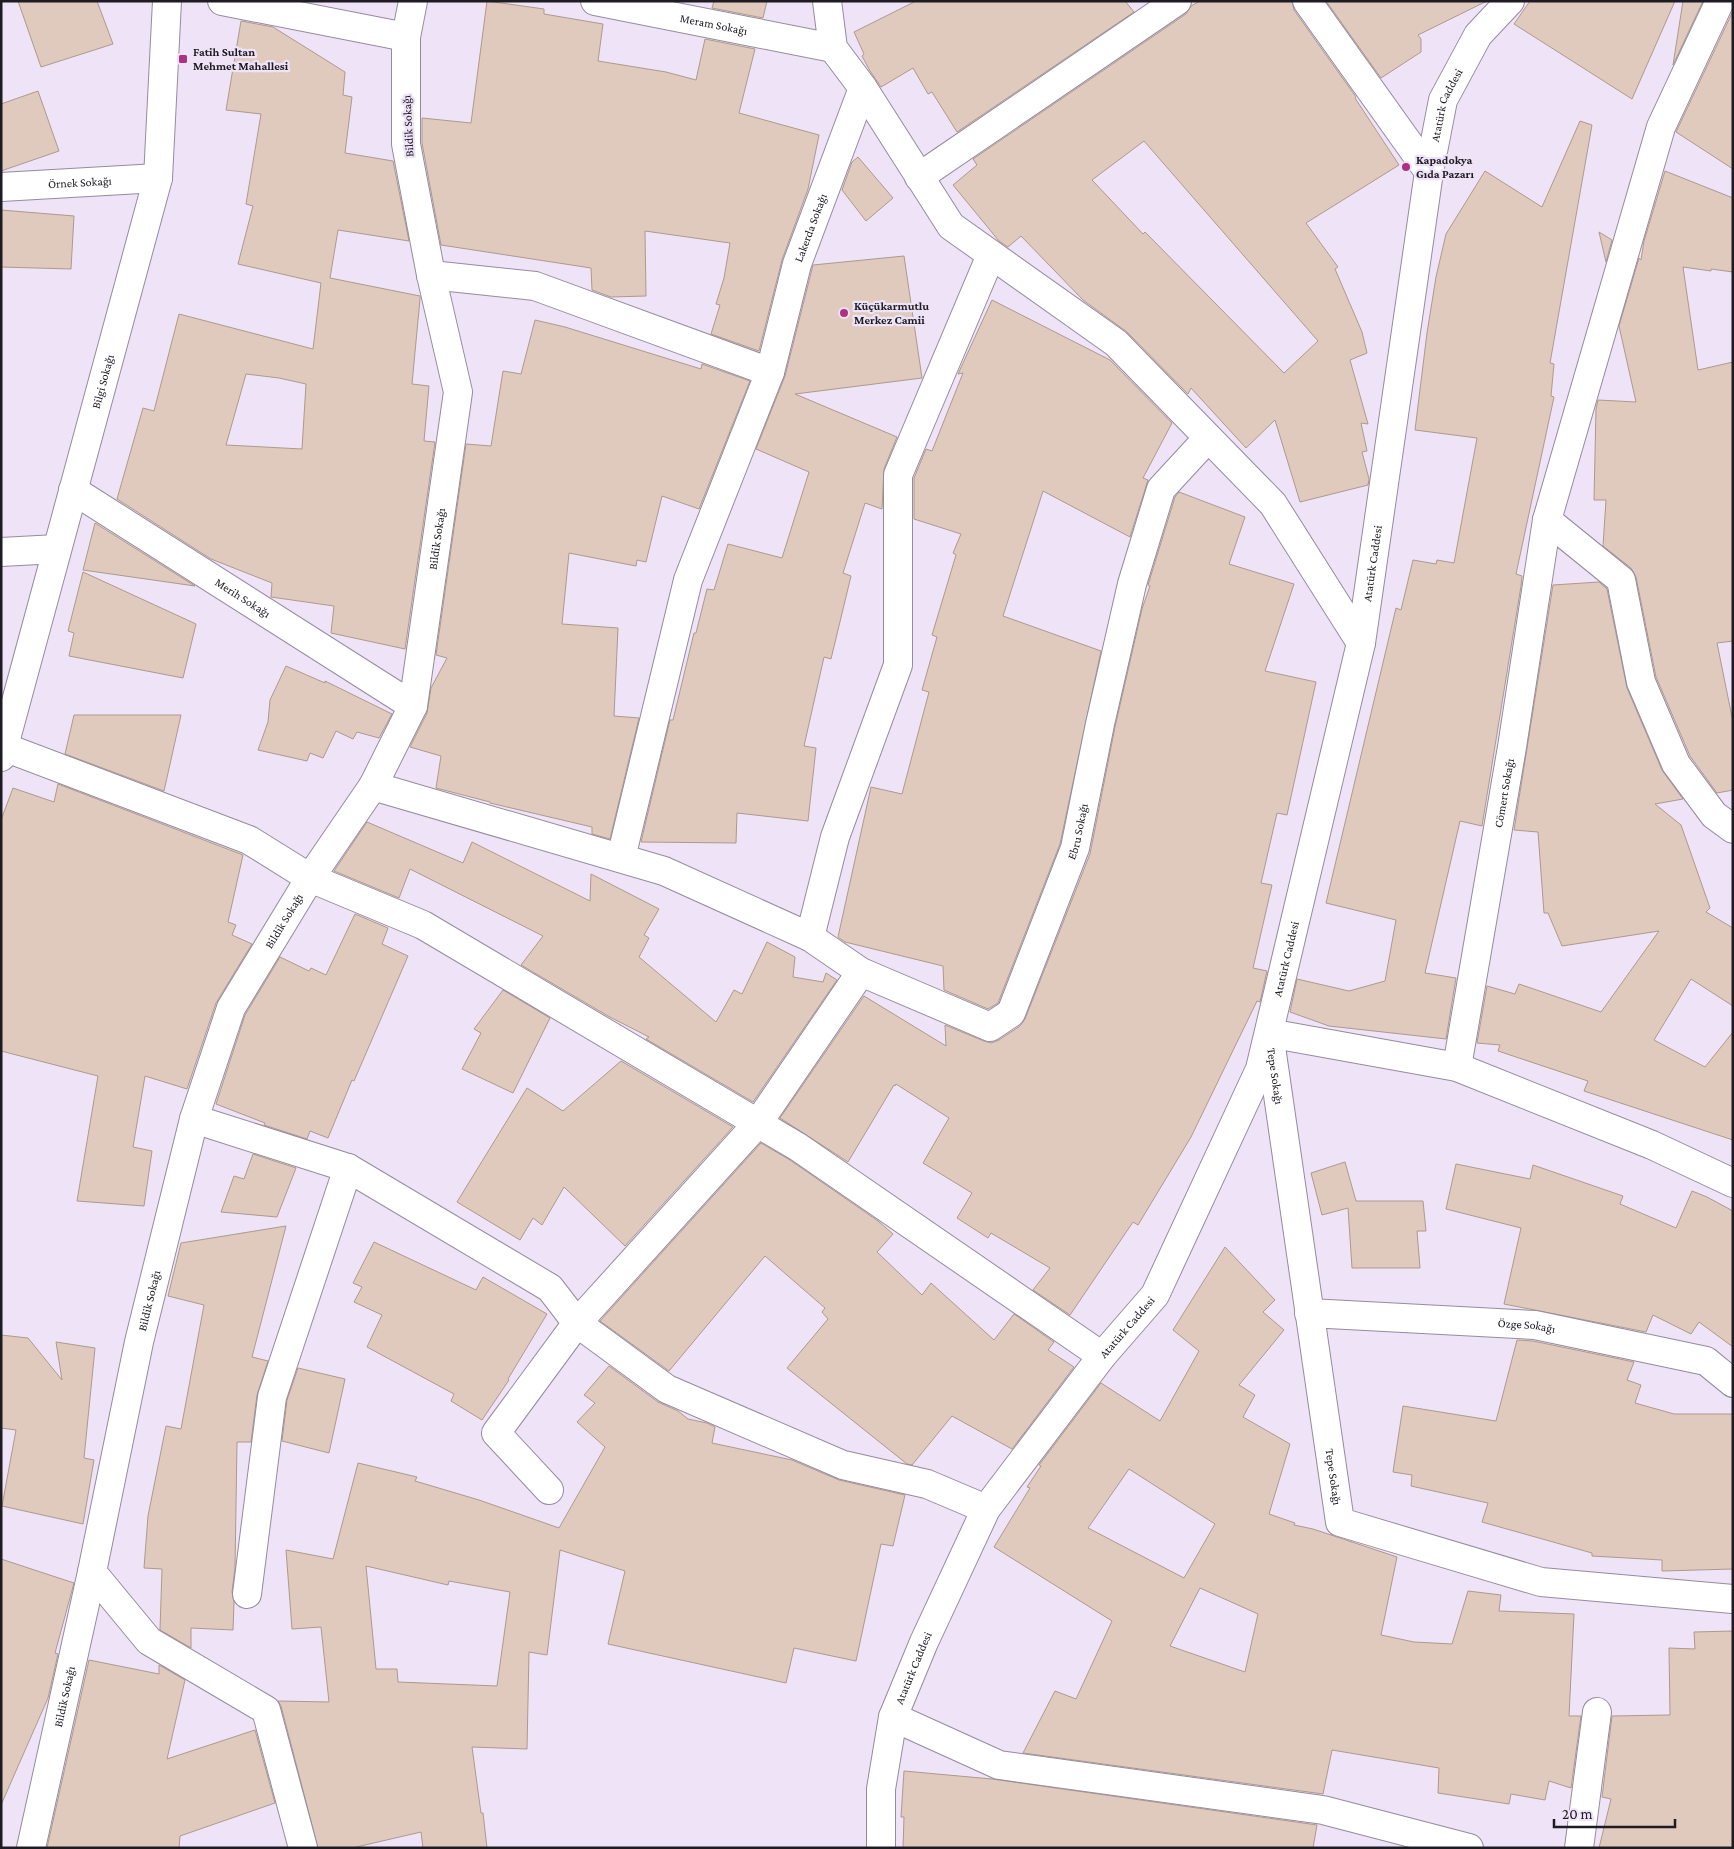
<svg xmlns="http://www.w3.org/2000/svg" width="1734" height="1849" font-family="'Crimson Pro',serif">
<style>
.building{fill:#e0cabd;stroke:#ae998d;fill-rule:evenodd}
.lines{fill:none;stroke-linecap:round;stroke-linejoin:round}
.street-casing{stroke:#968b9e;stroke-width:30}
.secondary-casing{stroke:#968b9e;stroke-width:30}
.street{stroke:#fff;stroke-width:28}
.secondary{stroke:#fff;stroke-width:28}
.poi-dot{fill:#ae3080;stroke:#eee3f7;stroke-width:2}
.labels{text-anchor:middle;dominant-baseline:central;stroke-width:4.5;stroke-linejoin:round;paint-order:stroke}
.street-label{font-size:12px;fill:#1f1b22;stroke:#eee3f7}
.poi-label{font-size:12px;font-weight:bold;fill:#1f1b22;stroke:#eee3f7;text-anchor:start}
</style>
<rect width="100%" height="100%" fill="#eee3f7"/>
<g class="building">
<polygon points="18,1 97,1 113,44 41,67"/>
<polygon points="487,1 544,9 544,14 603,24 598,61 666,72 696,80 705,39 755,49 739,113 819,135 808,189 782,260 759,351 711,334 720,305 716,304 724,278 730,243 645,231 646,296 611,297 592,290 591,268 441,245 422,143 422,118 471,123"/>
<polygon points="714,1 767,1 763,18 712,8"/>
<polygon points="916,1 1125,1 1134,12 957,132 932,92 928,94 913,68 881,87 870,71 862,56 864,54 854,32"/>
<path d="M 1200,1 L 1292,1 L 1294,10 L 1356,97 L 1355,98 L 1399,165 L 1306,223 L 1338,267 L 1335,269 L 1362,332 L 1367,353 L 1350,360 L 1368,424 L 1361,423 L 1367,451 L 1362,452 L 1369,479 L 1368,485 L 1300,502 L 1275,420 L 1246,448 L 1191,388 L 1188,394 L 1127,332 L 1083,300 L 1021,236 L 1008,247 L 999,241 L 953,185 L 977,165 L 973,159 L 1186,14 L 1191,6 ZM 1144,141 L 1318,341 L 1284,373 L 1145,232 L 1143,234 L 1092,180 Z"/>
<polygon points="1326,1 1487,1 1418,35 1421,39 1421,52 1381,78"/>
<polygon points="1530,1 1675,1 1632,99 1514,24"/>
<polygon points="1683,1 1703,1 1673,65"/>
<polygon points="1733,11 1733,169 1676,132"/>
<path d="M 241,21 L 273,27 L 345,72 L 343,95 L 352,97 L 345,153 L 393,161 L 409,241 L 338,230 L 330,278 L 420,296 L 420,299 L 412,384 L 429,386 L 424,441 L 435,442 L 405,649 L 331,633 L 334,606 L 271,597 L 272,583 L 211,559 L 117,499 L 143,408 L 154,411 L 179,314 L 313,349 L 321,283 L 238,264 L 253,206 L 246,204 L 261,114 L 226,110 ZM 246,374 L 279,378 L 306,384 L 302,449 L 226,445 Z"/>
<polygon points="38,91 59,151 1,171 1,104"/>
<polygon points="1580,121 1592,125 1550,363 1554,364 1551,396 1554,397 1516,574 1522,576 1521,586 1482,826 1460,821 1425,973 1456,978 1446,1039 1329,1026 1290,1012 1297,979 1349,991 1385,981 1396,920 1326,903 1396,608 1401,610 1413,560 1436,564 1437,560 1454,563 1477,438 1415,430 1427,333 1436,277 1446,234 1485,171 1542,207"/>
<polygon points="858,157 893,198 866,221 842,190 852,162"/>
<polygon points="1665,171 1733,198 1733,272 1711,269 1711,271 1683,267 1698,370 1733,362 1733,641 1717,643 1733,722 1733,790 1717,793 1690,756 1656,677 1636,577 1631,568 1603,546 1606,500 1594,500 1596,409 1598,400 1636,402 1619,326 1639,258 1641,260 1644,241"/>
<polygon points="1,210 74,216 71,269 1,267"/>
<polygon points="1599,232 1612,240 1606,262"/>
<polygon points="904,256 922,378 795,394 897,437 884,469 882,509 865,503 843,573 851,576 831,659 824,657 804,746 816,748 808,821 737,813 736,843 641,842 670,720 673,720 694,633 696,633 707,589 714,590 728,544 782,558 809,472 756,449 785,376 813,265"/>
<polygon points="992,300 1110,360 1172,423 1143,478 1148,480 1130,537 1043,491 1003,616 1101,651 1060,844 998,1003 988,1009 944,990 943,966 845,942 838,937 871,787 902,794 929,692 922,690 937,637 932,635 956,555 953,553 961,534 914,519 914,478 926,449 932,451 963,373 958,374"/>
<polygon points="535,320 565,327 701,369 702,364 750,381 699,509 662,496 646,562 637,560 636,566 569,553 562,624 618,628 614,716 639,718 610,839 592,834 592,827 490,803 490,802 436,788 441,756 410,747 427,713 431,688 447,658 436,655 466,444 491,446 503,371 521,374"/>
<polygon points="1179,492 1245,517 1229,564 1294,584 1265,671 1316,682 1287,815 1277,813 1261,883 1272,885 1253,968 1267,971 1260,1002 1257,1001 1191,1137 1138,1225 1133,1222 1070,1315 1033,1290 1050,1268 991,1233 988,1238 957,1218 972,1193 923,1163 949,1118 896,1084 895,1086 894,1085 848,1162 780,1118 864,996 946,1046 945,1025 984,1041 991,1043 999,1040 1020,1026 1025,1019 1090,854 1115,727 1142,609 1150,586 1148,585 1175,497"/>
<polygon points="95,523 195,586 83,570"/>
<polygon points="83,572 196,624 183,678 69,656 74,633 68,631"/>
<polygon points="1599,582 1607,589 1627,688 1662,770 1683,799 1655,804 1681,825 1710,908 1706,912 1733,928 1733,1006 1691,979 1654,1040 1705,1067 1733,1032 1733,1140 1584,1091 1588,1081 1498,1051 1500,1045 1477,1043 1487,986 1515,994 1519,984 1601,1012 1659,931 1562,946 1548,913 1544,913 1538,832 1514,830 1553,585"/>
<polygon points="286,666 325,683 325,681 392,714 379,738 357,732 353,739 336,731 323,758 310,753 307,761 258,750 268,722 270,700"/>
<polygon points="74,715 181,715 164,791 65,754"/>
<polygon points="58,784 243,855 228,922 236,925 232,935 252,944 216,1003 187,1089 145,1076 133,1147 152,1151 144,1206 77,1201 98,1076 1,1051 1,820 13,788 54,802"/>
<polygon points="367,822 463,863 472,842 590,901 591,874 659,909 644,935 649,938 639,957 716,1022 734,990 742,994 767,942 795,957 793,977 823,982 826,973 837,980 753,1102 646,1039 649,1037 608,1016 521,965 543,936 410,869 399,898 334,871"/>
<polygon points="355,914 388,928 382,944 408,956 354,1081 352,1080 328,1138 310,1131 307,1139 264,1125 265,1123 216,1104 245,1015 280,957 309,971 311,968 326,975"/>
<polygon points="503,990 550,1018 513,1093 462,1069 481,1033 474,1029"/>
<polygon points="621,1061 733,1127 625,1246 564,1187 542,1225 533,1218 520,1240 457,1202 527,1088 563,1111"/>
<polygon points="761,1143 790,1160 878,1221 893,1234 877,1252 922,1295 931,1283 994,1340 1014,1314 1054,1342 1048,1350 1074,1367 1012,1449 952,1416 912,1465 907,1464 787,1368 828,1319 822,1312 825,1308 765,1256 669,1371 600,1321"/>
<polygon points="253,1154 296,1168 277,1217 221,1212 234,1176 244,1179"/>
<polygon points="1345,1162 1356,1201 1423,1201 1426,1231 1417,1231 1420,1268 1352,1268 1348,1208 1322,1215 1311,1173"/>
<polygon points="1456,1164 1530,1179 1533,1165 1623,1196 1620,1204 1676,1228 1692,1191 1707,1197 1733,1211 1733,1347 1699,1322 1691,1334 1653,1315 1646,1332 1504,1304 1521,1228 1446,1209"/>
<polygon points="286,1226 252,1357 268,1361 257,1395 251,1442 237,1442 235,1568 232,1592 234,1602 233,1630 191,1628 191,1648 160,1630 162,1569 144,1568 148,1516 166,1426 181,1429 204,1305 168,1296 181,1243"/>
<polygon points="374,1242 476,1290 483,1277 547,1314 508,1379 509,1380 482,1420 451,1401 454,1394 367,1347 382,1315 354,1302 362,1287 353,1283"/>
<path d="M 1225,1247 L 1275,1300 L 1263,1312 L 1284,1330 L 1239,1385 L 1255,1395 L 1243,1417 L 1290,1444 L 1269,1514 L 1295,1523 L 1294,1525 L 1313,1529 L 1397,1557 L 1381,1635 L 1414,1642 L 1452,1644 L 1468,1591 L 1501,1595 L 1499,1611 L 1574,1614 L 1569,1716 L 1581,1716 L 1571,1788 L 1549,1781 L 1545,1800 L 1511,1794 L 1509,1804 L 1438,1793 L 1439,1768 L 1332,1750 L 1323,1794 L 1023,1753 L 1055,1691 L 1076,1699 L 1112,1621 L 994,1547 L 1030,1488 L 1027,1487 L 1041,1466 L 1039,1465 L 1101,1383 L 1160,1421 L 1199,1351 L 1173,1330 ZM 1129,1469 L 1215,1524 L 1184,1578 L 1088,1528 ZM 1200,1588 L 1258,1614 L 1245,1672 L 1170,1646 Z"/>
<polygon points="1,1335 28,1338 62,1380 56,1342 95,1348 84,1458 94,1460 83,1524 2,1506 16,1430 1,1428"/>
<polygon points="1517,1340 1533,1341 1634,1362 1627,1380 1641,1385 1635,1403 1674,1414 1733,1414 1733,1569 1662,1571 1662,1560 1592,1556 1592,1553 1482,1522 1488,1503 1411,1486 1412,1475 1393,1472 1403,1406 1496,1421"/>
<path d="M 609,1366 L 658,1402 L 678,1411 L 688,1419 L 707,1423 L 715,1427 L 712,1443 L 792,1460 L 839,1480 L 905,1495 L 893,1546 L 881,1544 L 856,1661 L 794,1648 L 786,1683 L 608,1644 L 625,1571 L 560,1550 L 547,1655 L 529,1652 L 527,1749 L 472,1747 L 481,1813 L 483,1813 L 487,1848 L 423,1848 L 421,1832 L 352,1848 L 318,1848 L 281,1706 L 278,1701 L 329,1702 L 321,1627 L 292,1629 L 286,1550 L 333,1559 L 358,1463 L 417,1477 L 415,1481 L 479,1500 L 559,1528 L 605,1447 L 577,1422 L 595,1403 L 584,1395 ZM 366,1566 L 448,1585 L 449,1581 L 510,1592 L 497,1686 L 398,1682 L 397,1669 L 376,1669 Z"/>
<polygon points="298,1368 345,1379 329,1453 282,1441 287,1400"/>
<polygon points="1,1559 74,1583 55,1653 58,1654 48,1698 1,1805"/>
<polygon points="1733,1631 1733,1848 1599,1848 1611,1799 1602,1797 1612,1716 1670,1715 1669,1648 1695,1649 1694,1632"/>
<polygon points="89,1660 159,1674 159,1665 185,1680 167,1759 255,1730 275,1803 180,1836 179,1848 47,1848"/>
<polygon points="904,1771 992,1779 1317,1825 1313,1848 903,1848 904,1817 901,1817"/>
</g>
<g class="lines">
<defs>
<g id="street">
<polyline points="222,1 406,37"/>
<path id="s1" d="M 595,1 L 833,48"/>
<polyline points="827,1 833,48 863,88 951,226 1116,343 1273,504 1361,643"/>
<polyline points="1307,1 1429,172"/>
<polyline points="1720,1 1661,127 1547,520 1621,580 1641,682 1676,764 1714,815 1733,829"/>
<polyline points="919,177 1177,1"/>
<path id="s2" d="M 1,187 L 158,178"/>
<polyline points="431,275 535,286 770,372 688,580 621,858"/>
<path id="s3" d="M 770,372 L 797,264 L 863,88"/>
<path id="s4" d="M 73,490 L 413,706"/>
<polyline points="1,552 57,549"/>
<polyline points="4,747 249,840 310,878 423,925 798,1147 1102,1356"/>
<polyline points="373,786 664,871 810,937 835,837 898,665 898,475 991,255"/>
<path id="s5" d="M 810,937 L 861,972 L 990,1027 L 1011,1013 L 1075,848 L 1100,724 L 1132,584 L 1161,489 L 1208,438"/>
<path id="s6" d="M 1457,1067 L 1512,747 L 1547,520"/>
<polyline points="194,1119 348,1168 550,1288 577,1323 667,1389 843,1465 927,1484 986,1509"/>
<path id="s7" d="M 1733,1183 L 1652,1145 L 1457,1067 L 1269,1033 L 1340,1522 L 1541,1582 L 1733,1599"/>
<path id="s8" d="M 1309,1313 L 1535,1325 L 1706,1361 L 1733,1383"/>
<polyline points="549,1490 496,1433 577,1323 758,1123 861,972"/>
<polyline points="92,1572 149,1641 266,1710 303,1848"/>
<polyline points="247,1594 272,1397 348,1168"/>
<polyline points="893,1717 999,1765 1323,1810 1469,1848"/>
<path id="s9" d="M 31,1848 L 92,1572 L 139,1342 L 194,1119 L 231,1008 L 310,878 L 373,786 L 413,706 L 458,392 L 431,275 L 406,144 L 406,37 L 413,1"/>
<path id="s10" d="M 881,1848 L 881,1789 L 893,1717 L 924,1642 L 986,1509 L 1102,1356 L 1155,1295 L 1260,1069 L 1361,643 L 1429,172 L 1443,100 L 1478,35 L 1510,1"/>
<polyline points="1579,1848 1597,1712"/>
</g>
<g id="secondary">
<path id="s11" d="M 1,757 L 158,178 L 167,1"/>
</g>
</defs>
<use href="#street" class="street-casing"/>
<use href="#secondary" class="secondary-casing"/>
<use href="#street" class="street"/>
<use href="#secondary" class="secondary"/>
</g>
<g class="poi-dot">
<rect x="178" y="54" width="10" height="10" rx="2.5"/>
<circle cx="1406" cy="167" r="5"/>
<circle cx="844" cy="313" r="5"/>
</g>
<g class="labels">
<g class="street-label">
<text stroke="none"><textPath href="#s1" startOffset="121">Meram Sokağı</textPath></text>
<text stroke="none"><textPath href="#s10" startOffset="1865">Atatürk Caddesi</textPath></text>
<text transform="translate(408 126) rotate(-93)">Bildik Sokağı</text>
<text stroke="none"><textPath href="#s2" startOffset="79">Örnek Sokağı</textPath></text>
<text stroke="none"><textPath href="#s3" startOffset="150">Lakerda Sokağı</textPath></text>
<text stroke="none"><textPath href="#s11" startOffset="389">Bilgi Sokağı</textPath></text>
<text stroke="none"><textPath href="#s9" startOffset="1386">Bildik Sokağı</textPath></text>
<text stroke="none"><textPath href="#s10" startOffset="1400">Atatürk Caddesi</textPath></text>
<text stroke="none"><textPath href="#s4" startOffset="201">Merih Sokağı</textPath></text>
<text stroke="none"><textPath href="#s6" startOffset="278">Cömert Sokağı</textPath></text>
<text stroke="none"><textPath href="#s5" startOffset="421">Ebru Sokağı</textPath></text>
<text stroke="none"><textPath href="#s9" startOffset="966">Bildik Sokağı</textPath></text>
<text stroke="none"><textPath href="#s10" startOffset="995">Atatürk Caddesi</textPath></text>
<text stroke="none"><textPath href="#s7" startOffset="534">Tepe Sokağı</textPath></text>
<text stroke="none"><textPath href="#s9" startOffset="560">Bildik Sokağı</textPath></text>
<text stroke="none"><textPath href="#s8" startOffset="218">Özge Sokağı</textPath></text>
<text stroke="none"><textPath href="#s10" startOffset="590">Atatürk Caddesi</textPath></text>
<text stroke="none"><textPath href="#s7" startOffset="939">Tepe Sokağı</textPath></text>
<text stroke="none"><textPath href="#s10" startOffset="185">Atatürk Caddesi</textPath></text>
<text stroke="none"><textPath href="#s9" startOffset="155">Bildik Sokağı</textPath></text>
</g>
<g class="poi-label">
<text x="193" y="52">Fatih Sultan<tspan x="193" dy="14">Mehmet Mahallesi</tspan></text>
<text x="1416" y="160">Kapadokya<tspan x="1416" dy="14">Gıda Pazarı</tspan></text>
<text x="854" y="306">Küçükarmutlu<tspan x="854" dy="14">Merkez Camii</tspan></text>
</g>
</g>
<rect width="1734" height="1849" fill="none" stroke="#1f1b22" stroke-width="5"/>
<path d="M1554 1819v8h121v-8" fill="none" stroke="#1f1b22" stroke-width="2.5"/>
<text x="1562" y="1819" font-size="15" fill="#1f1b22" stroke="#eee3f7" stroke-width="4" paint-order="stroke">20 m</text>
</svg>
